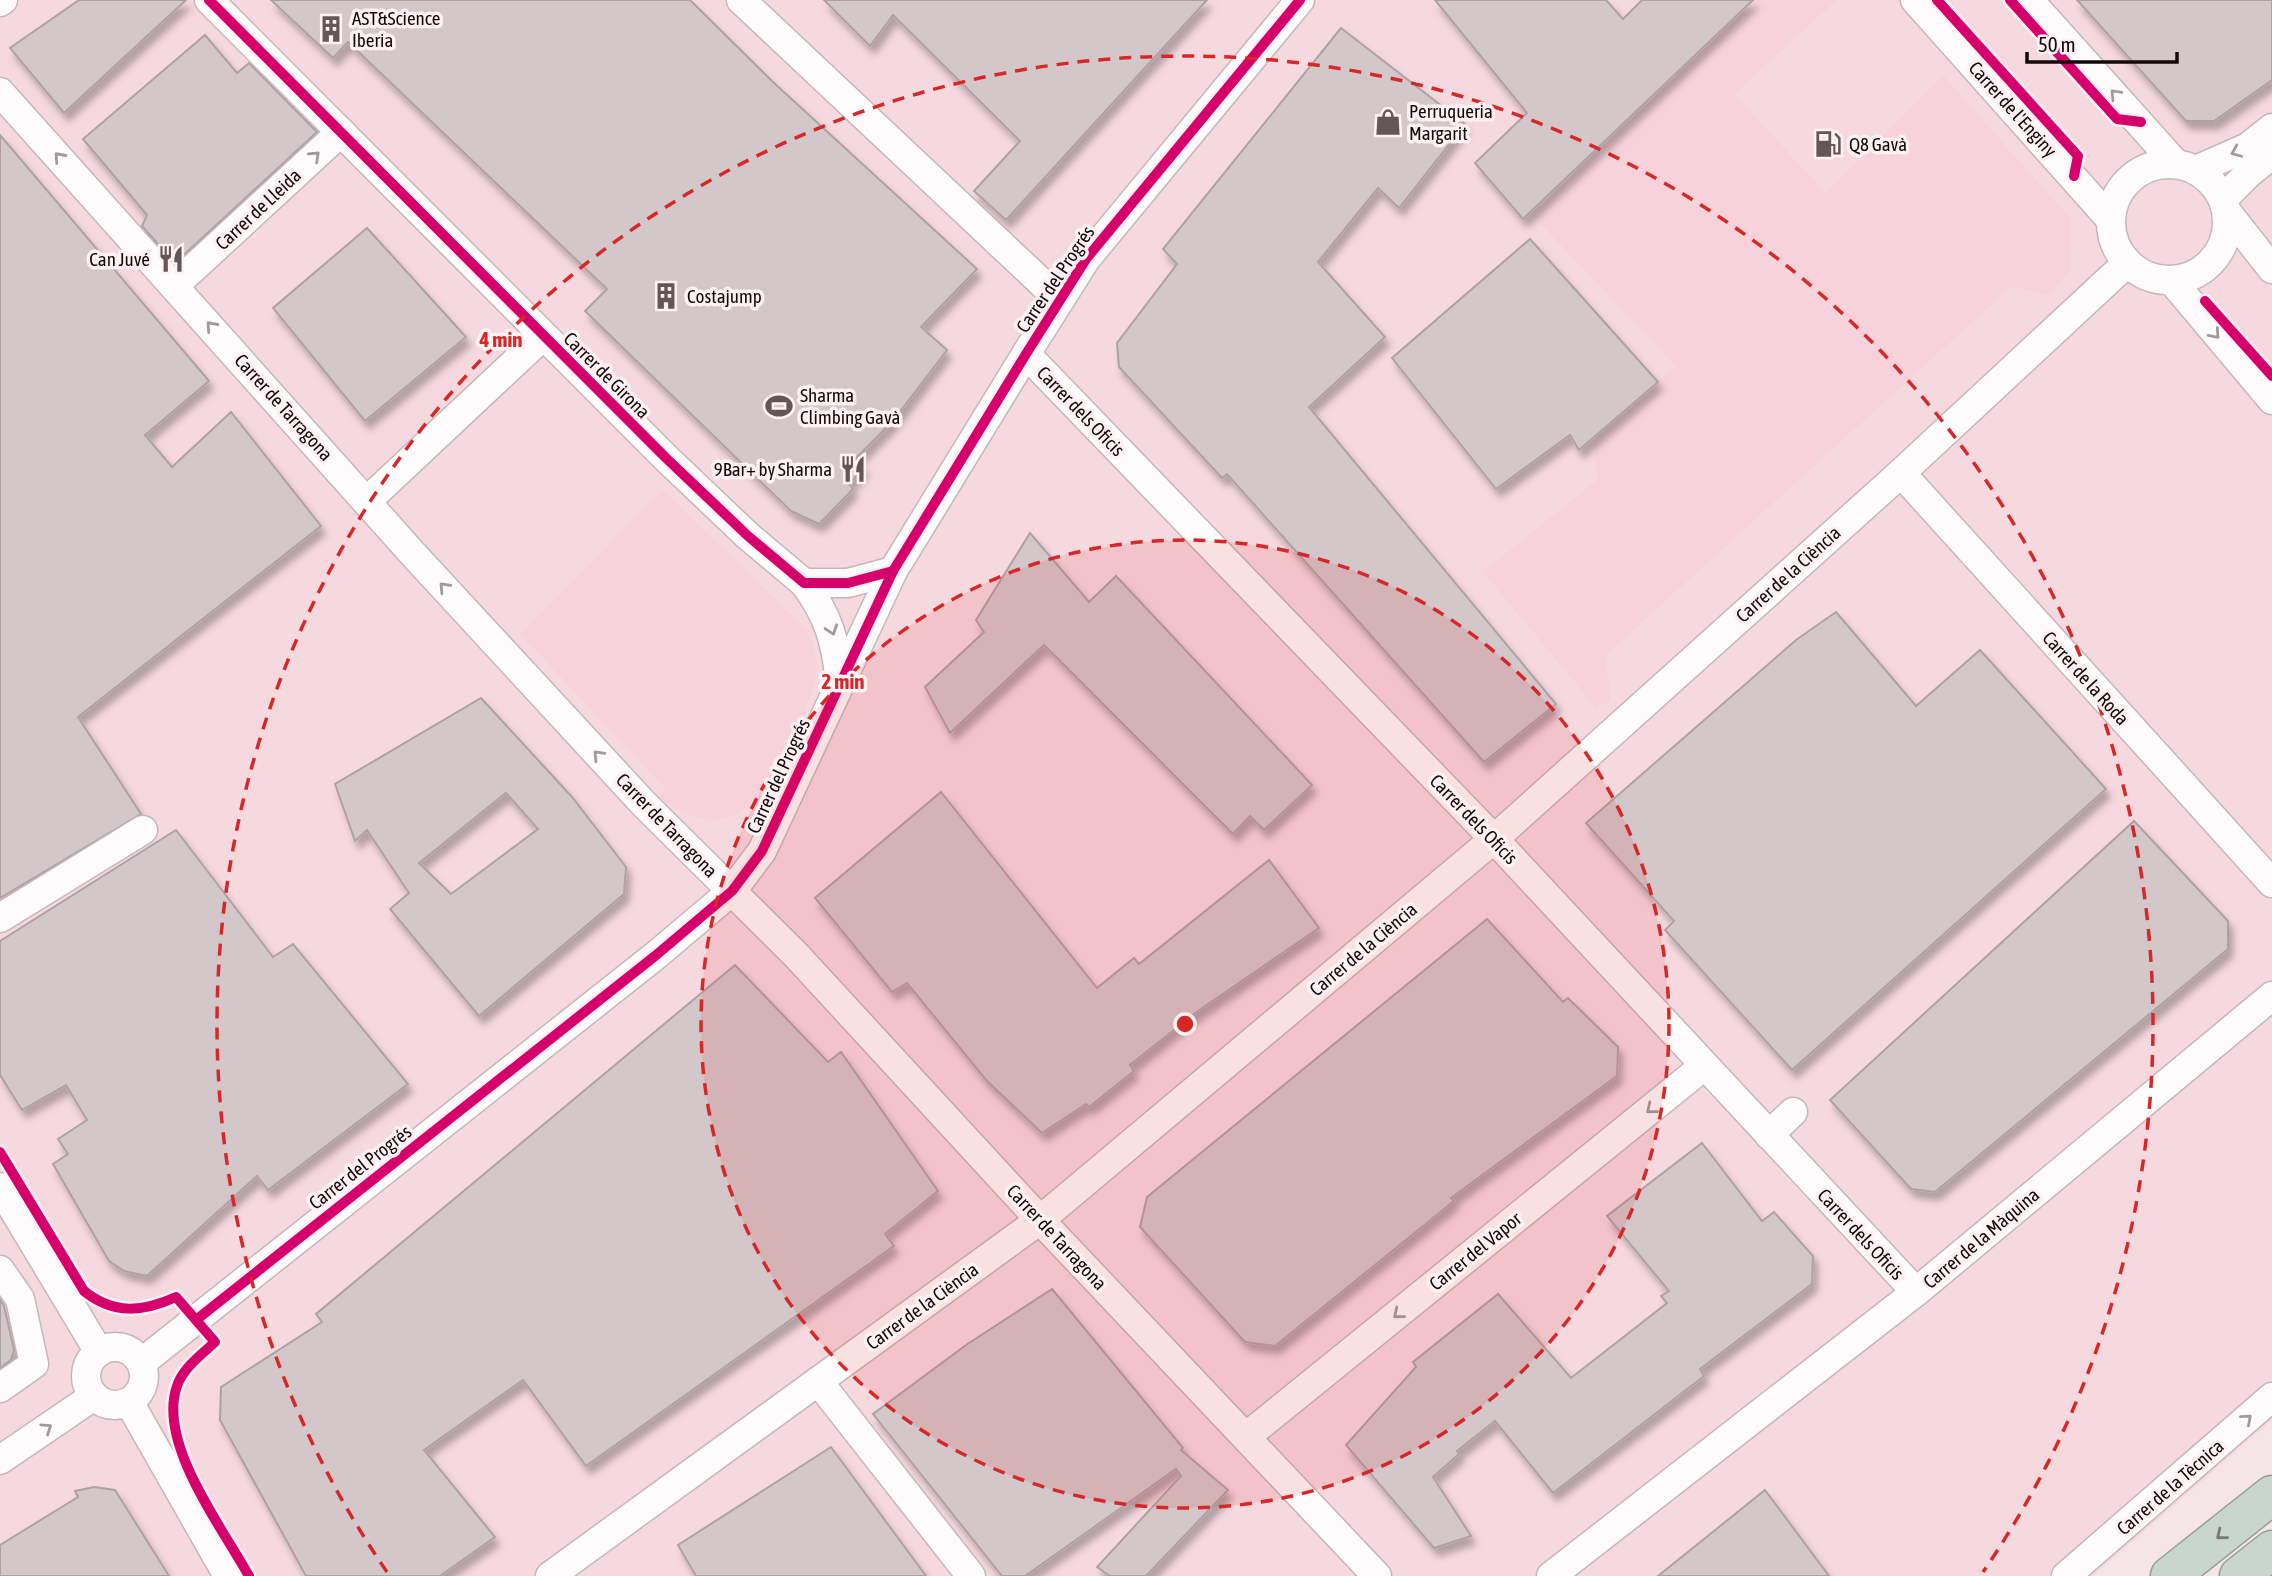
<svg xmlns="http://www.w3.org/2000/svg" width="2272" height="1576" font-family="'Asap Condensed',sans-serif">
<style>
.built{fill:#f6d9df}
.green{fill:#f8d2da}
.building{fill:#d4c7ca;stroke:#aea1a4;stroke-width:2;fill-rule:evenodd;filter:url(#shadow)}
.lines{fill:none;stroke-linecap:round;stroke-linejoin:round}
.minor-casing{stroke:#c4b7ba;stroke-width:31}
.highway-casing{stroke:#969e96;stroke-width:41}
.minor{stroke:#fefbfc;stroke-width:28}
.highway{stroke:#c9d6ce;stroke-width:38}
.cycleway-casing{stroke:#fef1f3;stroke-width:15}
.cycleway{stroke:#d6006c;stroke-width:10}
.oneway{stroke:#a09a9c}
.oneway2{stroke:#777a76}
.ring{fill:none;stroke:#d62828;stroke-width:3.5;stroke-dasharray:12 9}
.labels{text-anchor:middle;dominant-baseline:central;stroke-width:7;stroke-linejoin:round;paint-order:stroke}
.poi-label{font-size:19px;fill:#13090b;stroke:#fef1f3;text-anchor:start}
.street-label{font-size:19px;fill:#13090b;stroke:#fef1f3}
.centre{fill:#d62828;stroke:#fef1f3;stroke-width:3.5}
.ring-label{font-size:21px;text-anchor:middle;font-weight:bold;fill:#d62828;stroke:#fef1f3;stroke-width:7;stroke-linejoin:round;paint-order:stroke}
</style>
<defs>
<filter id="shadow"><feDropShadow dx="4.5" dy="8" stdDeviation="3.5" flood-color="#0004"/></filter>
</defs>
<rect width="100%" height="100%" fill="#f6e5e8"/>
<polygon class="built" points="0,0 2272,0 2272,1420 2093,1576 0,1576"/>
<g class="green">
<polygon points="1753,0 1837,0 1734,94 1826,193 1943,75 2071,219 2070,269 2050,295 2011,287 1605,656 1611,700 1596,708 1483,572 1597,480 1594,438 1676,366 1532,215"/>
<path d="M 663,490 L 806,629 C 830,668 808,701 791,739 C 762,801 731,849 660,798 L 666,789 L 520,634 Z"/>
</g>
<g class="building">
<polygon points="79,0 186,0 64,113 10,48"/>
<polygon points="271,0 690,0 773,82 977,269 921,327 947,350 892,422 855,459 864,468 849,484 853,489 819,524 791,511 585,311 607,289 348,42 333,58"/>
<polygon points="824,0 1207,0 1006,220 974,191 1020,141 893,15 870,46"/>
<polygon points="1435,0 1606,0 1623,19 1642,0 1753,0 1523,219 1475,163 1527,113"/>
<polygon points="2077,0 2272,0 2272,80 2214,121 2186,121"/>
<polygon points="1341,28 1465,124 1399,208 1378,188 1318,262 1385,337 1309,407 1556,704 1484,762 1227,474 1222,478 1119,367 1117,343 1177,264 1163,249"/>
<polygon points="205,35 237,73 249,63 317,132 175,263 142,226 147,215 83,139"/>
<polygon points="0,135 209,381 145,435 172,467 231,412 321,526 78,717 141,814 0,898"/>
<polygon points="367,228 466,337 365,421 273,308"/>
<polygon points="1530,239 1658,382 1579,450 1570,435 1496,489 1392,358"/>
<polygon points="1030,533 1089,602 1116,576 1312,785 1264,830 1250,816 1233,834 1044,645 950,733 925,687 984,632 976,620"/>
<polygon points="1836,612 1916,706 1980,650 2106,789 1792,1070 1665,930 1674,921 1586,823 1796,640"/>
<path d="M 481,698 L 572,797 L 626,867 L 624,894 L 479,1016 L 390,909 L 409,893 L 367,830 L 355,841 L 335,784 ZM 506,793 L 538,829 L 451,894 L 419,863 Z"/>
<polygon points="941,792 1097,988 1134,958 1139,964 1269,860 1319,928 1198,1011 1130,1065 1134,1071 1089,1107 1086,1104 1042,1133 987,1081 907,983 892,992 815,898"/>
<polygon points="2134,821 2228,921 2228,949 1935,1192 1911,1189 1830,1100"/>
<polygon points="176,830 273,957 293,944 408,1084 268,1190 257,1176 147,1276 124,1271 109,1261 53,1164 68,1154 58,1139 87,1120 66,1085 22,1110 0,1075 0,941"/>
<polygon points="1487,919 1563,1002 1568,998 1618,1047 1617,1076 1451,1198 1454,1201 1275,1346 1245,1342 1140,1227 1147,1197"/>
<polygon points="735,965 828,1062 841,1052 938,1191 885,1234 894,1246 586,1466 523,1380 424,1450 495,1537 440,1576 306,1576 220,1420 221,1387 322,1322 316,1314"/>
<polygon points="1702,1143 1762,1221 1774,1212 1813,1256 1812,1284 1700,1369 1704,1376 1553,1493 1495,1421 1457,1451 1459,1454 1433,1477 1471,1536 1434,1548 1346,1445 1416,1367 1413,1362 1498,1294 1571,1378 1667,1303 1661,1296 1669,1291 1607,1216"/>
<polygon points="1052,1289 1183,1448 1181,1450 1228,1490 1146,1576 1110,1576 1097,1567 1181,1476 1176,1469 1025,1576 1002,1576 873,1414 966,1345"/>
<polygon points="0,1299 4,1306 14,1350 11,1360 0,1368"/>
<polygon points="831,1447 926,1576 696,1576 678,1545"/>
<polygon points="94,1487 115,1490 169,1576 0,1576 0,1545 78,1497 75,1491"/>
<polygon points="1765,1490 1829,1576 1658,1576"/>
</g>
<g class="lines">
<defs>
<g id="minor">
<polyline points="209,0 666,458 748,536 804,583 848,583 893,571"/>
<polyline points="741,0 1060,300"/>
<polyline points="1915,0 2110,219"/>
<polyline points="2029,0 2176,164"/>
<polyline points="0,2 3,0"/>
<polyline points="0,92 413,554 643,803 796,955 1040,1220 1377,1576"/>
<circle cx="2169" cy="222" r="58"/>
<polyline points="2196,170 2248,147 2272,128"/>
<polyline points="2223,199 2249,173 2272,155"/>
<polyline points="2227,212 2272,269"/>
<polyline points="2172,281 2272,400"/>
<polyline points="174,286 341,132"/>
<polyline points="1026,354 1494,839 1916,1292"/>
<polyline points="1901,473 2272,883"/>
<polyline points="368,500 543,336"/>
<path d="M 804,583 C 829,616 836,643 840,683"/>
<polyline points="0,918 143,830"/>
<polyline points="1769,1135 1793,1112"/>
<polyline points="0,1187 99,1352"/>
<polyline points="0,1270 20,1299 34,1364 0,1388"/>
<circle cx="115" cy="1376" r="29"/>
<polyline points="141,1363 655,956 732,891 762,851 893,571 1026,354 1086,259 1300,0"/>
<polyline points="818,1381 971,1576"/>
<polyline points="129,1402 228,1576"/>
<polyline points="1247,1436 1704,1066"/>
<polyline points="0,1460 94,1396"/>
<polyline points="550,1576 1040,1220 1494,839 1901,473 2127,263"/>
<polyline points="1551,1576 1916,1292 2272,996"/>
<polyline points="2066,1576 2272,1397"/>
</g>
<g id="highway">
<polyline points="2170,1576 2272,1495"/>
<polyline points="2239,1576 2272,1550"/>
</g>
</defs>
<use href="#minor" class="minor-casing"/>
<use href="#highway" class="highway-casing"/>
<use href="#minor" class="minor"/>
<use href="#highway" class="highway"/>
<defs>
<g id="cycleway">
<polyline points="209,0 666,458 748,536 804,583 848,583 893,571"/>
<polyline points="1937,0 2078,156 2074,176"/>
<polyline points="2010,0 2117,119 2141,122"/>
<polyline points="2205,301 2272,376"/>
<path d="M 0,1152 L 84,1291 C 114,1315 143,1312 176,1297 L 215,1342 C 201,1355 183,1368 177,1386 C 157,1443 222,1527 249,1576"/>
<polyline points="196,1320 655,956 732,891 762,851 893,571 1026,354 1086,259 1300,0"/>
</g>
</defs>
<use href="#cycleway" class="cycleway-casing"/>
<use href="#cycleway" class="cycleway"/>
</g>
<defs><path id="oneway-chevron" d="M-2-3.5L2.5 0L-2 3.5" fill="none" stroke-width="1.6" stroke-linecap="round" stroke-linejoin="round" transform="scale(1.75)"/></defs>
<g class="oneway">
<use href="#oneway-chevron" transform="translate(2115 94) rotate(-133)"/>
<use href="#oneway-chevron" transform="translate(2236 152) rotate(157)"/>
<use href="#oneway-chevron" transform="translate(315 156) rotate(-43)"/>
<use href="#oneway-chevron" transform="translate(59 157) rotate(-132)"/>
<use href="#oneway-chevron" transform="translate(211 326) rotate(-132)"/>
<use href="#oneway-chevron" transform="translate(2215 334) rotate(49)"/>
<use href="#oneway-chevron" transform="translate(444 587) rotate(-133)"/>
<use href="#oneway-chevron" transform="translate(832 630) rotate(72)"/>
<use href="#oneway-chevron" transform="translate(598 755) rotate(-133)"/>
<use href="#oneway-chevron" transform="translate(1651 1109) rotate(141)"/>
<use href="#oneway-chevron" transform="translate(1398 1314) rotate(141)"/>
<use href="#oneway-chevron" transform="translate(2247 1419) rotate(-41)"/>
<use href="#oneway-chevron" transform="translate(47 1428) rotate(-34)"/>
</g>
<use class="oneway2" href="#oneway-chevron" transform="translate(2221 1535) rotate(141)"/>
<circle cx="1185" cy="1024" r="484" fill="#d62828" fill-opacity=".12"/>
<g class="ring">
<circle cx="1185" cy="1024" r="484"/>
<path d="M387 1572A968 968 0 1 1 1983 1572"/>
</g>
<defs>
<symbol id="building-bare" viewBox="-9 -9 18 18"><path d="M-4-6H4V6H1V3H-1V6H-4ZM-2.5-4.3h1.7v1.8h-1.7ZM.8-4.3h1.7v1.8H.8ZM-2.5-1h1.7V.8h-1.7ZM.8-1h1.7V.8H.8Z" fill="#625658" stroke="#fef1f3" stroke-width="2.5" paint-order="stroke"/></symbol>
<symbol id="shop-bare" viewBox="-9 -9 18 18"><path d="M-5-2.5h2.3a2.7 3.5 0 0 1 5.4 0H5L5.5 6h-11ZM-1.5-2.5h3a1.5 2.3 0 0 0-3 0Z" fill="#625658" stroke="#fef1f3" stroke-width="2.5" paint-order="stroke"/></symbol>
<symbol id="fuel-bare" viewBox="-9 -9 18 18"><path d="M-5.5-6h7V0h2V4h1.3V-2.5L3-4.5l.8-.8L6-3V5H2.5V1h-1V6h-7ZM-4.2-4.7v3.2H.2V-4.7Z" fill="#625658" stroke="#fef1f3" stroke-width="2.5" paint-order="stroke"/></symbol>
<symbol id="restaurant-bare" viewBox="-9 -9 18 18"><path d="M-5-6h1v4h1v-4h1v4h1v-4h1v5L-1.5 .5V6h-2V.5L-5-1ZM5-6V6H3V1.5H1.5Q1.5-4 5-6Z" fill="#625658" stroke="#fef1f3" stroke-width="2.5" paint-order="stroke"/></symbol>
<symbol id="stadium-bare" viewBox="-9 -9 18 18"><path d="M0-5a6.5 5 0 1 0 0 10a6.5 5 0 1 0 0-10ZM-3.5-1.8h7v3.6h-7Z" fill="#625658" stroke="#fef1f3" stroke-width="2.5" paint-order="stroke"/></symbol>
</defs>
<g fill-rule="evenodd">
<use href="#building-bare" x="312" y="10" width="38" height="38"/>
<use href="#shop-bare" x="1369" y="103" width="38" height="38"/>
<use href="#fuel-bare" x="1809" y="125" width="38" height="38"/>
<use href="#restaurant-bare" x="152" y="240" width="38" height="38"/>
<use href="#building-bare" x="647" y="277" width="38" height="38"/>
<use href="#stadium-bare" x="760" y="387" width="38" height="38"/>
<use href="#restaurant-bare" x="834" y="450" width="38" height="38"/>
</g>
<g class="labels">
<g class="poi-label">
<text x="352" y="18">AST&amp;Science<tspan x="352" dy="22">Iberia</tspan></text>
<text x="1409" y="111">Perruqueria<tspan x="1409" dy="22">Margarit</tspan></text>
<text x="1849" y="144">Q8 Gavà</text>
<text x="150" y="259" text-anchor="end">Can Juvé</text>
<text x="687" y="296">Costajump</text>
<text x="800" y="395">Sharma<tspan x="800" dy="22">Climbing Gavà</tspan></text>
<text x="832" y="469" text-anchor="end">9Bar+ by Sharma</text>
</g>
<g class="street-label">
<text transform="translate(2013 109) rotate(48)">Carrer de l'Enginy</text>
<text transform="translate(258 209) rotate(-43)">Carrer de Lleida</text>
<text transform="translate(1055 279) rotate(-56)">Carrer del Progrés</text>
<text transform="translate(607 375) rotate(45)">Carrer de Girona</text>
<text transform="translate(284 407) rotate(48)">Carrer de Tarragona</text>
<text transform="translate(1081 411) rotate(46)">Carrer dels Oficis</text>
<text transform="translate(1788 574) rotate(-42)">Carrer de la Ciència</text>
<text transform="translate(2086 678) rotate(48)">Carrer de la Roda</text>
<text transform="translate(778 776) rotate(-65)">Carrer del Progrés</text>
<text transform="translate(1474 819) rotate(46)">Carrer dels Oficis</text>
<text transform="translate(667 825) rotate(46)">Carrer de Tarragona</text>
<text transform="translate(1363 949) rotate(-40)">Carrer de la Ciència</text>
<text transform="translate(360 1167) rotate(-38)">Carrer del Progrés</text>
<text transform="translate(1861 1234) rotate(47)">Carrer dels Oficis</text>
<text transform="translate(1057 1237) rotate(47)">Carrer de Tarragona</text>
<text transform="translate(1981 1238) rotate(-40)">Carrer de la Màquina</text>
<text transform="translate(1475 1251) rotate(-39)">Carrer del Vapor</text>
<text transform="translate(922 1306) rotate(-36)">Carrer de la Ciència</text>
<text transform="translate(2170 1487) rotate(-41)">Carrer de la Tècnica</text>
</g>
</g>
<circle cx="1185" cy="1024" r="10" class="centre"/>
<g class="ring-label">
<text x="501" y="347">4 min</text>
<text x="843" y="689">2 min</text>
</g>
<path d="M2027 52v10h150v-10" fill="none" stroke="#13090b" stroke-width="3.5"/>
<text x="2038" y="52" font-size="21" fill="#13090b" stroke="#fef1f3" stroke-width="5" paint-order="stroke">50 m</text>
</svg>
